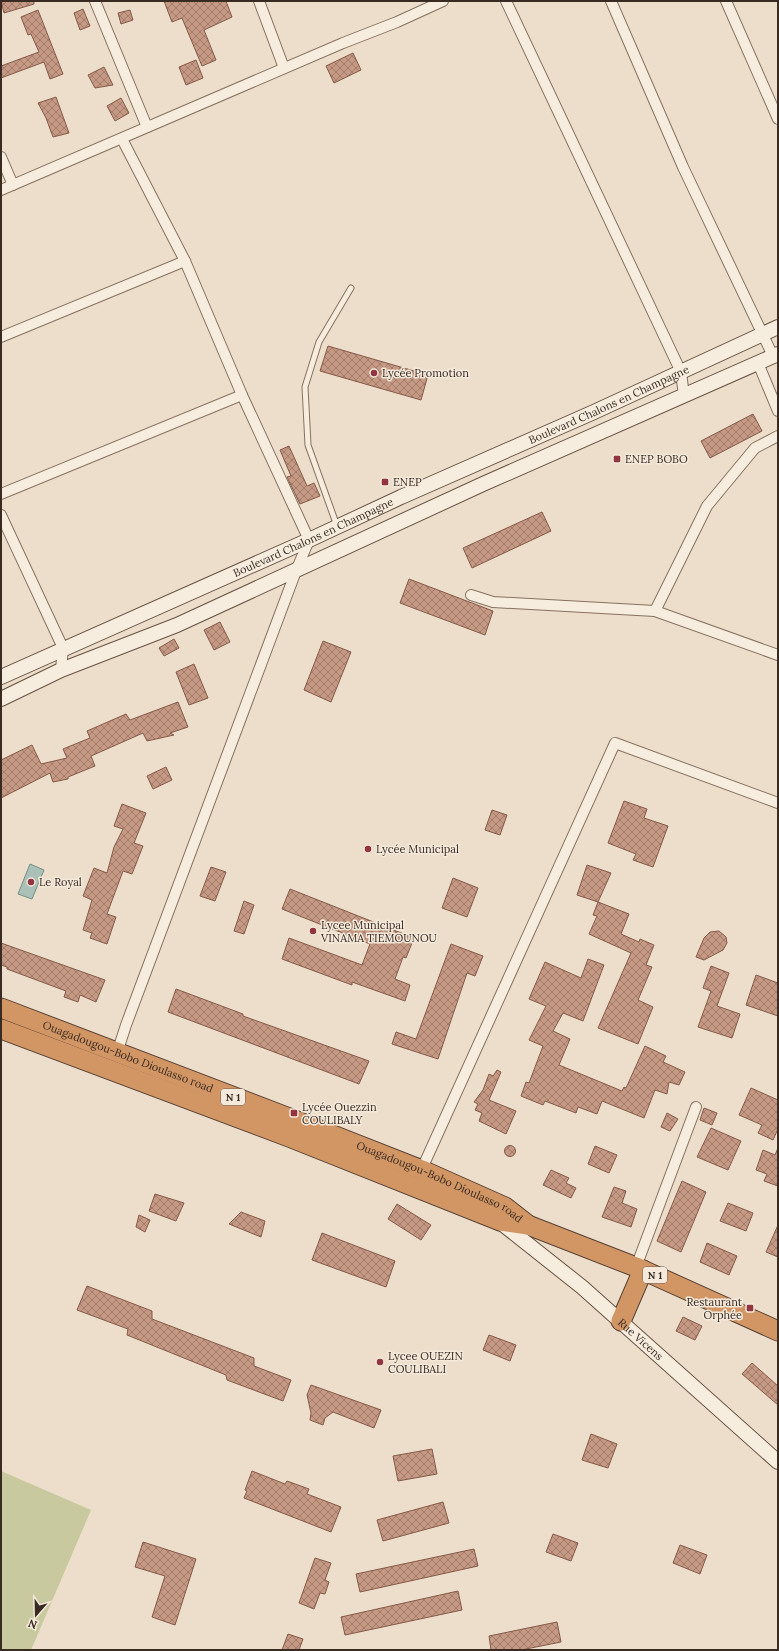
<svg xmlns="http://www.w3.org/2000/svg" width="779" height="1651" font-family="Lora,serif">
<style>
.pitch{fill:#c9c99f}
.water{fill:#abc1b8;stroke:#728f84}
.building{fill:url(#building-cross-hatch);stroke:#855948}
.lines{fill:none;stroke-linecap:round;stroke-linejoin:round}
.lane-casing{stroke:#877160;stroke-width:7}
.street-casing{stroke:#877160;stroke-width:12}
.secondary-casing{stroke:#695243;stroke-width:16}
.highway-casing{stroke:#564034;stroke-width:21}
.lane{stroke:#f7edde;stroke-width:5}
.street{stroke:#f7edde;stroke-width:10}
.secondary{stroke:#f7edde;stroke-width:14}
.highway{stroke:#d29665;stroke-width:19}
.poi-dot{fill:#923540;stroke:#f4e9da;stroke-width:1.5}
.labels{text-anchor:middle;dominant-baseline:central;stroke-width:3;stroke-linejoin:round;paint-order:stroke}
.shield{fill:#f4e9da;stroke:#716459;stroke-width:1}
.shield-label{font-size:10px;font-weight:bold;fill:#392b22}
.poi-label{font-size:11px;fill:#392b22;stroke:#f4e9da;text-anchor:start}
.street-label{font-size:11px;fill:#392b22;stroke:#f4e9da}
</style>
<defs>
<pattern id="building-cross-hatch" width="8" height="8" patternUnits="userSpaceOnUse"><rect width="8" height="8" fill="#c69984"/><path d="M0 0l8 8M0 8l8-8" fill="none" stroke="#a27d6c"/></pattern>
</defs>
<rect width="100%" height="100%" fill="#ecdecb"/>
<polygon class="pitch" points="1,1471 91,1510 31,1650 1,1650"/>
<polygon class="water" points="30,864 44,870 32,899 18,894"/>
<g class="building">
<polygon points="1,1 34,1 34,4 4,13"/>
<polygon points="164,1 226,1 232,17 204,30 216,60 202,66 182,18 172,22"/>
<polygon points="83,9 90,26 80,30 74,13"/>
<polygon points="38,10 63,74 50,79 44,62 1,78 1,66 39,52 31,34 28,35 21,17"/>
<polygon points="130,10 133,20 121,24 118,13"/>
<polygon points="353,53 361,70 334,83 326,66"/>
<polygon points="196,60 203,78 186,85 179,67"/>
<polygon points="104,67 113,85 95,88 88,75"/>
<polygon points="56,97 69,133 53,137 46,118 38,103"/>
<polygon points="121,98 129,113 115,121 107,106"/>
<polygon points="328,346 428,375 421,400 320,371"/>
<polygon points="753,414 762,431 710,458 701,441"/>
<polygon points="289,446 307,486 314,483 320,496 300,504 287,477 291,476 280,450"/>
<polygon points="542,512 551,531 472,568 463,548"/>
<polygon points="409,579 493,611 485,635 400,603"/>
<polygon points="220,622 230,642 214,650 204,630"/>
<polygon points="174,639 179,648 164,656 159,648"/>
<polygon points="323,641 351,652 331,702 304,690"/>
<polygon points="194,664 208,698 189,705 176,672"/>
<polygon points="178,702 188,727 170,733 174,735 147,741 143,733 91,756 95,766 68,777 68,779 53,782 50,773 1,798 1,760 32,745 41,764 67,758 63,749 90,738 87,731 126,714 130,720"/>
<polygon points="166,767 172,780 153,789 147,776"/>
<polygon points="624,801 647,809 644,818 668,826 653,867 633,860 636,854 608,843"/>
<polygon points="122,804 146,813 134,843 143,846 132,874 123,871 107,914 116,917 107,944 90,938 92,933 83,930 92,900 83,896 94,868 107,873 114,847 123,829 114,826"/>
<polygon points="492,810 507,815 500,835 485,830"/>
<polygon points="587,865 611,873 598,902 577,895"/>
<polygon points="211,867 226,872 215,901 200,896"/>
<polygon points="453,878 478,888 467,917 442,908"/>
<polygon points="290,889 414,938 406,958 403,957 395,979 410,985 405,1001 352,982 352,985 282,959 289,938 362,965 370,944 282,909"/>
<polygon points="244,901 254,905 244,934 234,931"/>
<polygon points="598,902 629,914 621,934 639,942 640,939 654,945 646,965 652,967 638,1000 653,1007 638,1044 598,1028 631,953 589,934 597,916 593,915"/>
<polygon points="719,931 726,937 727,943 723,950 704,960 696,957 704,938 710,932"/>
<polygon points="1,943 105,980 96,1002 80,995 78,1002 64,997 66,991 7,969 7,967 1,965"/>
<polygon points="451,944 483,956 475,976 467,973 438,1059 392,1044 396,1032 416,1039"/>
<polygon points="588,959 604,965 583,1021 563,1013 553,1031 570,1039 559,1065 622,1091 624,1087 626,1088 645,1046 666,1056 663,1062 685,1072 679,1085 669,1082 667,1094 655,1090 644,1118 602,1101 597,1114 578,1107 576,1113 545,1101 543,1105 521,1096 526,1082 529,1083 543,1046 529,1040 546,1006 529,999 545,962 581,978"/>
<polygon points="711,966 729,973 717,1006 740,1014 732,1038 698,1027 711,991 703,988"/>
<polygon points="756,975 778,983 778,1016 746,1005"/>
<polygon points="176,989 243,1014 243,1016 369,1061 359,1084 168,1012"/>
<polygon points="497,1070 501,1072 489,1100 516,1111 506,1134 479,1121 482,1113 475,1110 478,1104 474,1102 483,1090 489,1074 493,1076"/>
<polygon points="751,1088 778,1100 778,1129 773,1140 758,1133 762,1125 739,1115"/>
<polygon points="704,1108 717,1113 712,1125 700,1120"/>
<polygon points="667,1113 678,1119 670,1131 661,1127"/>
<polygon points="711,1128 741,1141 728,1170 697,1157"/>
<circle cx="510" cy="1151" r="5.5"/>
<polygon points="595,1146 617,1155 609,1173 588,1164"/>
<polygon points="778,1148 778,1186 764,1181 767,1174 756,1170 763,1150 775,1155"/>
<polygon points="551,1170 569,1178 566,1183 576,1188 571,1198 543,1185"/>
<polygon points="682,1181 706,1192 681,1252 657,1241"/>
<polygon points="614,1187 626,1191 622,1203 637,1209 631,1227 602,1217"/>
<polygon points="155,1194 184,1203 176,1221 149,1211"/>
<polygon points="728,1203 753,1213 746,1231 720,1221"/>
<polygon points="397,1204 431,1225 421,1240 388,1219"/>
<polygon points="241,1212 265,1221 261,1237 229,1224"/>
<polygon points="139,1215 150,1220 145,1232 136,1227"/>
<polygon points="778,1225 778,1257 766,1252"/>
<polygon points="322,1233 395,1261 386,1287 312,1260"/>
<polygon points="707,1243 737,1256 729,1275 700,1262"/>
<polygon points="87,1286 152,1311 152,1319 254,1358 254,1366 291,1380 283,1401 227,1380 226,1375 127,1335 128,1329 77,1310"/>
<polygon points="683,1317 702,1326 695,1340 676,1331"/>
<polygon points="489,1335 516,1345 510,1361 483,1350"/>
<polygon points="752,1363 778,1386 778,1405 742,1374"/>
<polygon points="311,1385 381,1410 374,1428 333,1412 325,1418 323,1425 310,1420 311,1413 307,1395"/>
<polygon points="591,1434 617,1444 608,1468 582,1460"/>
<polygon points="432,1449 437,1474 398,1481 393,1456"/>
<polygon points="252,1471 285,1484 287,1481 309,1489 307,1494 341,1507 331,1532 244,1498 247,1491 245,1490"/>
<polygon points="443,1502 449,1523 383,1541 377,1520"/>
<polygon points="553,1534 578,1543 571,1561 546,1552"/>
<polygon points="143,1542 196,1559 175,1625 152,1617 165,1576 135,1567"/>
<polygon points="680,1545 707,1555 700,1574 673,1563"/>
<polygon points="474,1549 478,1566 360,1592 356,1574"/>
<polygon points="315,1558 331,1563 325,1580 329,1582 325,1594 320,1593 314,1609 299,1603"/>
<polygon points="458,1591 462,1610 345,1635 341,1617"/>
<polygon points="557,1622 561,1642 521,1650 491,1650 489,1636"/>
<polygon points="288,1634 303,1639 299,1650 282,1650"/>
</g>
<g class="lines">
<defs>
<polyline id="lane" points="337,526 308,445 305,387 319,342 351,288"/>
<g id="street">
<polyline points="95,1 147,127"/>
<polyline points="259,1 284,68"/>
<polyline points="506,1 681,372 684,396"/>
<polyline points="611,1 683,167 773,356"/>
<polyline points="726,1 778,119"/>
<polyline points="1,157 13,185"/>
<polyline points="1,190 343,43 397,22 443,1"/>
<polyline points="1,337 185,261"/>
<polyline points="758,363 778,411"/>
<polyline points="1,494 242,395"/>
<polyline points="1,515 63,648 61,670"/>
<polyline points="471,595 493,602 655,611 778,655"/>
<polyline points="655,611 707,506 755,448 778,436"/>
<polyline points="116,1056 126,1025 296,571 309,540 242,395 185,261 122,139"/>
<polyline points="420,1173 615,743 778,803"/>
<polyline points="636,1267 696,1107"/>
</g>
<g id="secondary">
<path id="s1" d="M 1,677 L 309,540 L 401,497 L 594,412 L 778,327"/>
<polyline points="1,699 61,670 177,625 483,484 778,354"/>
<path id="s2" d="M 500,1222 L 582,1287 L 778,1462"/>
</g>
<g id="highway">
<path id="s3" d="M 1,1008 L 292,1119 L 422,1170 L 505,1207 L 528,1225"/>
<polyline points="1,1029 289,1137 500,1221 528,1225 636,1267 778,1331"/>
<polyline points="621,1321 643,1270"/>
</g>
</defs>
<use href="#lane" class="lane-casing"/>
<use href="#street" class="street-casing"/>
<use href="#secondary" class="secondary-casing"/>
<use href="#highway" class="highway-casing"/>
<use href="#lane" class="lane"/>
<use href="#street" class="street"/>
<use href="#secondary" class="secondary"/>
<use href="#highway" class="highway"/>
</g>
<g class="poi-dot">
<circle cx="374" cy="373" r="4"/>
<rect x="613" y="455" width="8" height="8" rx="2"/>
<rect x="381" y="478" width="8" height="8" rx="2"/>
<circle cx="368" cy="849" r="4"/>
<circle cx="31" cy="882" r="4"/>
<circle cx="313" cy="931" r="4"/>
<rect x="290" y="1109" width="8" height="8" rx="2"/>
<rect x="746" y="1304" width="8" height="8" rx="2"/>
<circle cx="380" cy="1362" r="4"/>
</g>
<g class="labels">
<g class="shield">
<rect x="221" y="1089" width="24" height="16" rx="3"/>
<rect x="643" y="1267" width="24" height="16" rx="3"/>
</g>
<g class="shield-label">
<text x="233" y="1097">N 1</text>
<text x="655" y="1275">N 1</text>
</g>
<g class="poi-label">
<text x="382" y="373">Lycée Promotion</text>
<text x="625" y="459">ENEP BOBO</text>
<text x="393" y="482">ENEP</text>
<text x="376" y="849">Lycée Municipal</text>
<text x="39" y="882">Le Royal</text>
<text x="321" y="925">Lycee Municipal<tspan x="321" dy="13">VINAMA TIEMOUNOU</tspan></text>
<text x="302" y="1107">Lycée Ouezzin<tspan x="302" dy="13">COULIBALY</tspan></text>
<text x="742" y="1302" text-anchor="end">Restaurant<tspan x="742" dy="13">Orphée</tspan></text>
<text x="388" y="1356">Lycee OUEZIN<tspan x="388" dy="13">COULIBALI</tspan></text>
</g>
<g class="street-label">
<text stroke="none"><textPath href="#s1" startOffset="666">Boulevard Chalons en Champagne</textPath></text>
<text stroke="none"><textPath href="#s1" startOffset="342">Boulevard Chalons en Champagne</textPath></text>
<text stroke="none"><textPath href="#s3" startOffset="136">Ouagadougou-Bobo Dioulasso road</textPath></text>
<text stroke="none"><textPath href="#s3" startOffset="472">Ouagadougou-Bobo Dioulasso road</textPath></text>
<text stroke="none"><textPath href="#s2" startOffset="183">Rue Vicens</textPath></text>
</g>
</g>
<rect width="779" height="1651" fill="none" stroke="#392b22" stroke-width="4"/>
<g transform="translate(36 1615) rotate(200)" stroke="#f4e9da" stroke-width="3" paint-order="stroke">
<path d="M0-3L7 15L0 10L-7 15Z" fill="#392b22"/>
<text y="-6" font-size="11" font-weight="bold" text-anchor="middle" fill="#392b22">N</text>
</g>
</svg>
